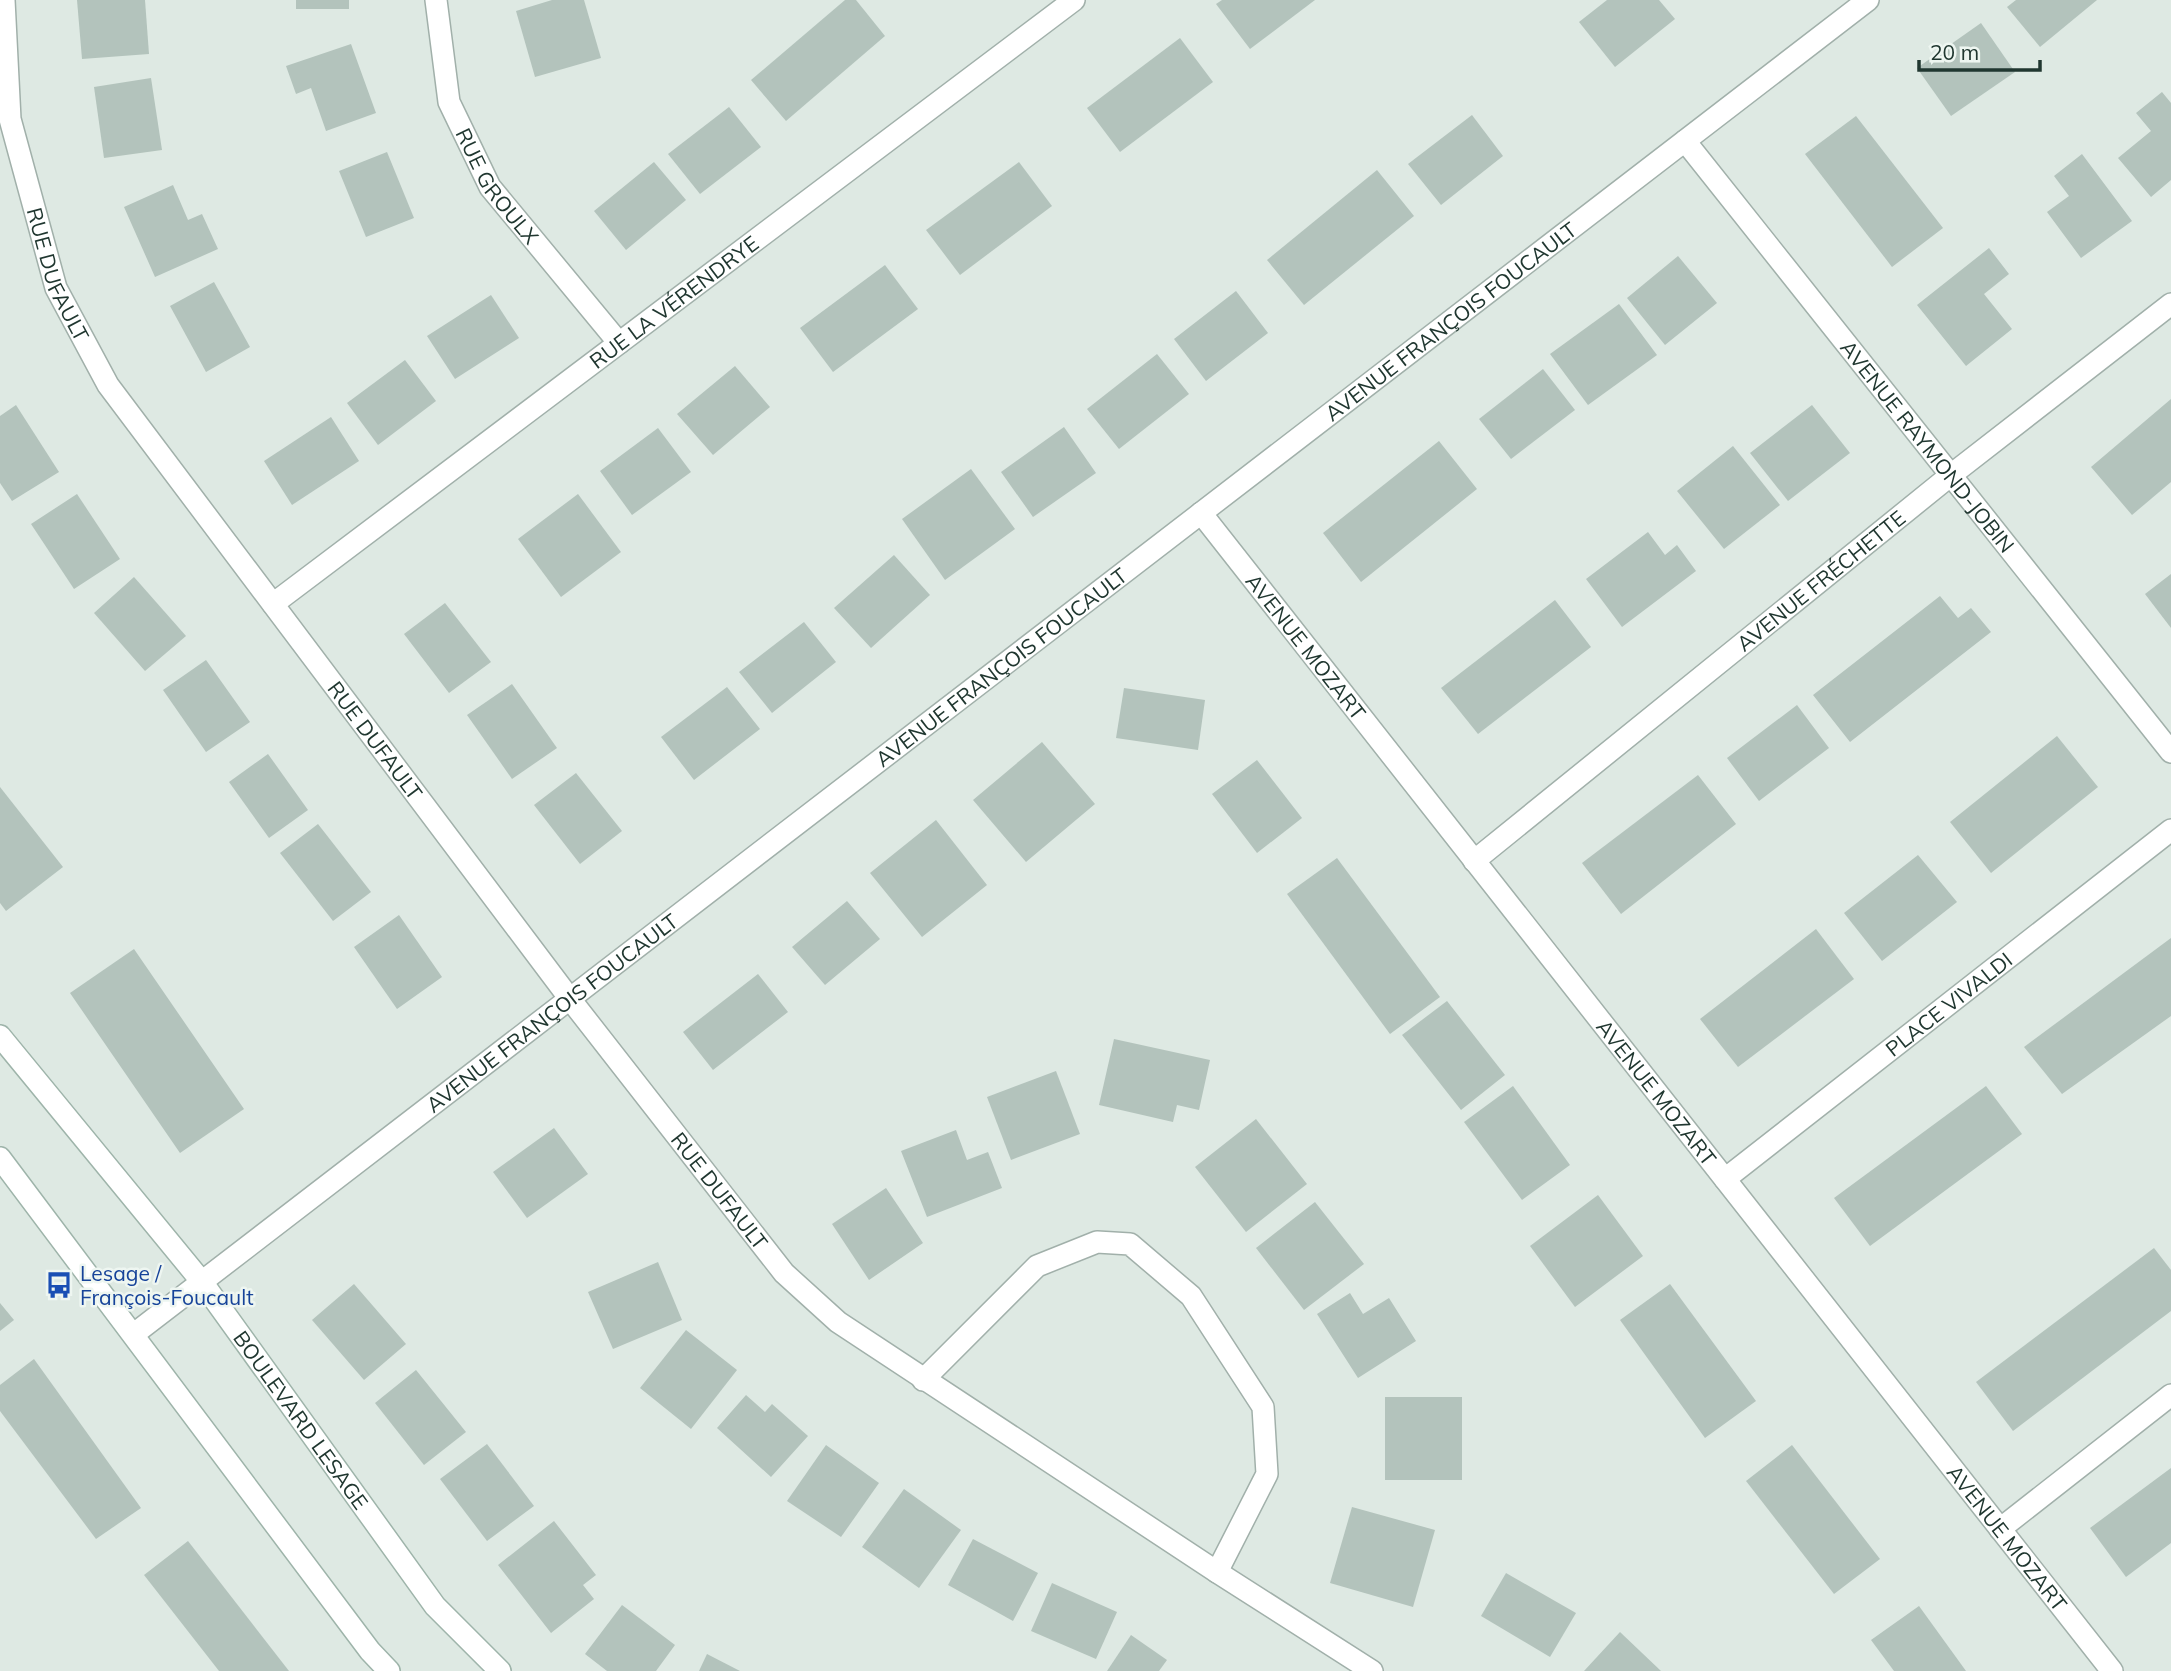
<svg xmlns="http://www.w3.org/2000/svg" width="2171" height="1671" font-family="Mulish,sans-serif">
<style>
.building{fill:#b3c3bc}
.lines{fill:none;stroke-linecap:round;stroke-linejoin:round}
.street-casing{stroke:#a1b0aa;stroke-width:24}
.secondary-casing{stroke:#9eb4aa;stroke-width:24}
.street{stroke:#fff;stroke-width:21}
.secondary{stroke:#fff;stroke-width:21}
.labels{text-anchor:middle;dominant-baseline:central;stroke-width:5;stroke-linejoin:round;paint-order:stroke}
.street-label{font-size:21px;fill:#203730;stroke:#eef6f1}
.transit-label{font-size:21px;fill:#164399;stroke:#eef6f1;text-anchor:start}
</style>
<rect width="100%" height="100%" fill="#dee9e3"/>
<g class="building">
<polygon points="77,0 145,0 149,54 82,59"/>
<rect x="296" y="0" width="53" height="9"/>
<polygon points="552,0 584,0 601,58 535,77 516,11"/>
<polygon points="845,0 856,0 885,36 786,121 751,80"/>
<polygon points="1222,0 1315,0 1250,49 1216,4"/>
<polygon points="1607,0 1659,0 1675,19 1615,67 1579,22"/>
<polygon points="2016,0 2097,0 2040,47 2007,7"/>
<polygon points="1981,23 2015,72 1951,116 1917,68"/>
<polygon points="1180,38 1213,82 1120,152 1087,108"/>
<polygon points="351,44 376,113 326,131 311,88 296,94 286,66"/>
<polygon points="151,78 162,150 104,158 94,87"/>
<polygon points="2162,92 2171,103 2171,180 2151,197 2118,158 2151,131 2136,113"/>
<polygon points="729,107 761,147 700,194 668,154"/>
<polygon points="1472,115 1503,156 1441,205 1408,164"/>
<polygon points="1856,116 1943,228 1892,267 1805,154"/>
<polygon points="387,152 414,218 366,237 339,171"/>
<polygon points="2082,154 2132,221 2081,258 2047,212 2069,196 2054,176"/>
<polygon points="654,162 686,200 626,250 594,211"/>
<polygon points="1019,162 1052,206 960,275 926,230"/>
<polygon points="1377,170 1414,216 1304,305 1267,260"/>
<polygon points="173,185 188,220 202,214 218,249 155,277 124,207"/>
<polygon points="1989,248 2009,274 1984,294 2012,329 1966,366 1917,305"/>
<polygon points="1678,256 1717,303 1665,345 1627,298"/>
<polygon points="885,265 918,309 833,372 800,328"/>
<polygon points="214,282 250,347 206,372 170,306"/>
<polygon points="1236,291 1268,333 1206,381 1174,339"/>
<polygon points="491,295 519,338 455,379 427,336"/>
<polygon points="1619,304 1657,355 1588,405 1550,354"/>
<polygon points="1157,354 1189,394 1119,449 1087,409"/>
<polygon points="405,360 436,401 378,445 347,403"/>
<polygon points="735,366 770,407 713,455 677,414"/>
<polygon points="1543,369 1575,410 1511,459 1479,419"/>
<polygon points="2171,399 2171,482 2132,515 2091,467"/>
<polygon points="16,405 59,472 12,501 0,483 0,416"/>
<polygon points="1812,405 1850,453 1788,501 1750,453"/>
<polygon points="331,417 359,461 292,505 264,461"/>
<polygon points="1064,427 1096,473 1033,517 1001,472"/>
<polygon points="658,428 691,472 632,515 600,471"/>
<polygon points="1439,441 1477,489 1361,582 1323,533"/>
<polygon points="1733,446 1780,505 1724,549 1677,491"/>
<polygon points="971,469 1015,529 945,580 902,519"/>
<polygon points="77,494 120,559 74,589 31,524"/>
<polygon points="578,494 621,552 561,597 518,539"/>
<polygon points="1648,532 1665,555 1677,545 1696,571 1622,627 1586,579"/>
<polygon points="894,555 930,595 871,648 834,608"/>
<polygon points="2171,574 2171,628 2145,594"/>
<polygon points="134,577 186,636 145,671 94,613"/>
<polygon points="1940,596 1958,618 1971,608 1991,632 1850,742 1813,695"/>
<polygon points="1555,600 1591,647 1478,734 1441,688"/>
<polygon points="445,603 491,662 449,693 404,634"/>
<polygon points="804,622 836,662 772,713 739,672"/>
<polygon points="206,660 250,722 206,752 163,690"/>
<polygon points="512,684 557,748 512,779 467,715"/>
<polygon points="727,687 760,729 694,780 661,737"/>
<polygon points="1124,688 1205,700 1198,750 1116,738"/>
<polygon points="1797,705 1829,748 1759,801 1727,758"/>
<polygon points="2057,736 2098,787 1991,873 1950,822"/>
<polygon points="1042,742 1095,804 1026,862 973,800"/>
<polygon points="268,754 308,810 269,838 229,782"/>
<polygon points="1257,760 1302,818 1257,853 1212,794"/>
<polygon points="576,773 622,831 580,864 534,805"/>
<polygon points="1698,775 1736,824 1621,914 1582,863"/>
<polygon points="0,787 63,867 6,911 0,903"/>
<polygon points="936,820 987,885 922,937 870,873"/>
<polygon points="318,824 371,892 333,921 280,853"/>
<polygon points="1918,855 1957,902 1882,961 1844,913"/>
<polygon points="1337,858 1440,997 1390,1034 1287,894"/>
<polygon points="847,901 880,939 825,985 792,947"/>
<polygon points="399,915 442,977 397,1009 354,947"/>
<polygon points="1816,929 1854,979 1738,1067 1700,1019"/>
<polygon points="2171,938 2171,1016 2062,1094 2024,1047"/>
<polygon points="134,949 244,1109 180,1153 70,993"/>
<polygon points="758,974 788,1012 713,1070 683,1032"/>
<polygon points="1447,1001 1505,1075 1461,1110 1402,1035"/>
<polygon points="1114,1039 1210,1060 1199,1110 1177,1105 1173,1122 1099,1105"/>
<polygon points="1056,1071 1080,1134 1011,1160 987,1097"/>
<polygon points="1513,1086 1570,1165 1522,1200 1464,1122"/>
<polygon points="1986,1086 2022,1134 1870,1246 1834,1198"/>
<polygon points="1256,1119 1307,1184 1246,1232 1195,1167"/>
<polygon points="554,1128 588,1174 527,1218 493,1172"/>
<polygon points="956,1130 967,1160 988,1152 1002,1188 927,1217 901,1151"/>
<polygon points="886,1188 923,1243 869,1280 832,1224"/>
<polygon points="1598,1195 1643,1256 1575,1307 1530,1246"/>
<polygon points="1315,1202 1364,1264 1304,1310 1256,1248"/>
<polygon points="2154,1248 2171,1270 2171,1311 2013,1431 1976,1382"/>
<polygon points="658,1262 682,1320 613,1349 588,1292"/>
<polygon points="354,1284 406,1344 364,1380 312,1320"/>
<polygon points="1670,1284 1756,1401 1705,1438 1620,1320"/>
<polygon points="1350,1293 1363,1314 1389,1298 1416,1341 1358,1378 1317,1314"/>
<polygon points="0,1303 14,1320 0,1331"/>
<polygon points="686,1330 737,1370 691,1429 640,1388"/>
<polygon points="34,1359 141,1508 96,1539 0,1411 0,1385"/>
<polygon points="416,1370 466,1432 424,1465 375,1403"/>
<polygon points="746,1395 765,1412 772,1404 808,1436 771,1477 717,1428"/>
<rect x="1385" y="1397" width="77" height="83"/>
<polygon points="487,1444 534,1506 487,1541 440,1479"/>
<polygon points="826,1445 879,1483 841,1537 787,1501"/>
<polygon points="1792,1445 1880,1559 1834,1594 1746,1481"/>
<polygon points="2171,1468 2171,1543 2126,1577 2090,1528"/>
<polygon points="904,1489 961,1530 919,1588 862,1547"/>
<polygon points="1352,1507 1435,1530 1413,1607 1330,1583"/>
<polygon points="554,1521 596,1575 583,1585 594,1599 551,1633 498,1565"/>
<polygon points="973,1539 1038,1573 1013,1621 948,1585"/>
<polygon points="188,1541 289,1671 219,1671 144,1575"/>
<polygon points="1506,1573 1576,1613 1550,1657 1481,1616"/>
<polygon points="1052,1583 1117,1612 1096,1659 1031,1631"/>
<polygon points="622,1605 675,1645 656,1671 607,1671 585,1654"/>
<polygon points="1919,1606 1966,1671 1894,1671 1871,1640"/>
<polygon points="1620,1632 1661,1671 1584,1671"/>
<polygon points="1131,1635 1167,1660 1159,1671 1107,1671"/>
<polygon points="707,1654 740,1671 699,1671"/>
</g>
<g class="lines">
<defs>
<g id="street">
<path id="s1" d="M 4,0 L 10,119 L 56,288 L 108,385 L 570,999 L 784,1273 L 838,1322 L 1217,1572 L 1372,1671"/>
<path id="s2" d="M 436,0 L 449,102 L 490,187 L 619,343"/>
<path id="s3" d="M 1685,141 L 2171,752"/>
<path id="s4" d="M 1201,513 L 2112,1671"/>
<path id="s5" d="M 273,604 L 1074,0"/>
<path id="s6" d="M 1474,861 L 1951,475 L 2171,304"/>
<path id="s7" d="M 1725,1179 L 2171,830"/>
<path id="s8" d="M 134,1334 L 1868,0"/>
<polyline points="923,1380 1037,1266 1097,1242 1130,1244 1191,1296 1263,1407 1267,1474 1217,1572"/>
<polyline points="2000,1529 2171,1395"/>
</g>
<g id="secondary">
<path id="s9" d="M 0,1036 L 202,1282 L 435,1606 L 500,1671"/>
<polyline points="0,1158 370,1651 389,1671"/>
</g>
</defs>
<use href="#street" class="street-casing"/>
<use href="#secondary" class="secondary-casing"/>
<use href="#street" class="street"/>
<use href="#secondary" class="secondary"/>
</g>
<defs>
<symbol id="bus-bare" viewBox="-9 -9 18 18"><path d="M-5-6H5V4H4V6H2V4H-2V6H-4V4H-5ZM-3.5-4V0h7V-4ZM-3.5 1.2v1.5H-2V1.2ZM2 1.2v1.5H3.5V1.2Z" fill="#1a4fb4" stroke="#eef6f1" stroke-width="2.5" paint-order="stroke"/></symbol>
</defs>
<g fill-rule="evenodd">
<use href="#bus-bare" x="40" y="1266" width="38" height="38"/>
</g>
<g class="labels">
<g class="street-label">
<text stroke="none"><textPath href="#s2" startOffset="200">RUE GROULX</textPath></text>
<text stroke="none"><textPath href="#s1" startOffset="282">RUE DUFAULT</textPath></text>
<text stroke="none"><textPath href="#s5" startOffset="502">RUE LA VÉRENDRYE</textPath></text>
<text stroke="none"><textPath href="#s8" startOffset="1661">AVENUE FRANÇOIS FOUCAULT</textPath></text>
<text stroke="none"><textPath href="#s3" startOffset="390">AVENUE RAYMOND-JOBIN</textPath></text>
<text stroke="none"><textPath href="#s6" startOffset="446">AVENUE FRÉCHETTE</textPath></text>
<text stroke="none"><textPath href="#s4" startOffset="170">AVENUE MOZART</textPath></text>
<text stroke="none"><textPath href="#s8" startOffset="1094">AVENUE FRANÇOIS FOUCAULT</textPath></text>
<text stroke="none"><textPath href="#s1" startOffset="849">RUE DUFAULT</textPath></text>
<text stroke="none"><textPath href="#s7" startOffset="284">PLACE VIVALDI</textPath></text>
<text stroke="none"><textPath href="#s8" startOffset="527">AVENUE FRANÇOIS FOUCAULT</textPath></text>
<text stroke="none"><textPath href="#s4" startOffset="737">AVENUE MOZART</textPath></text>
<text stroke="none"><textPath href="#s1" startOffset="1416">RUE DUFAULT</textPath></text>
<text stroke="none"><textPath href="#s9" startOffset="488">BOULEVARD LESAGE</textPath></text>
<text stroke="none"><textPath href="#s4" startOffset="1304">AVENUE MOZART</textPath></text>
</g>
<g class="transit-label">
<text x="80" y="1273">Lesage /<tspan x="80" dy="24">François-Foucault</tspan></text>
</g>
</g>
<path d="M1919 60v10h121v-10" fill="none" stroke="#203730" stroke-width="3.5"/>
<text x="1930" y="60" font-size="21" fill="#203730" stroke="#eef6f1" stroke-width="5" paint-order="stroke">20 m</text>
</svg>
